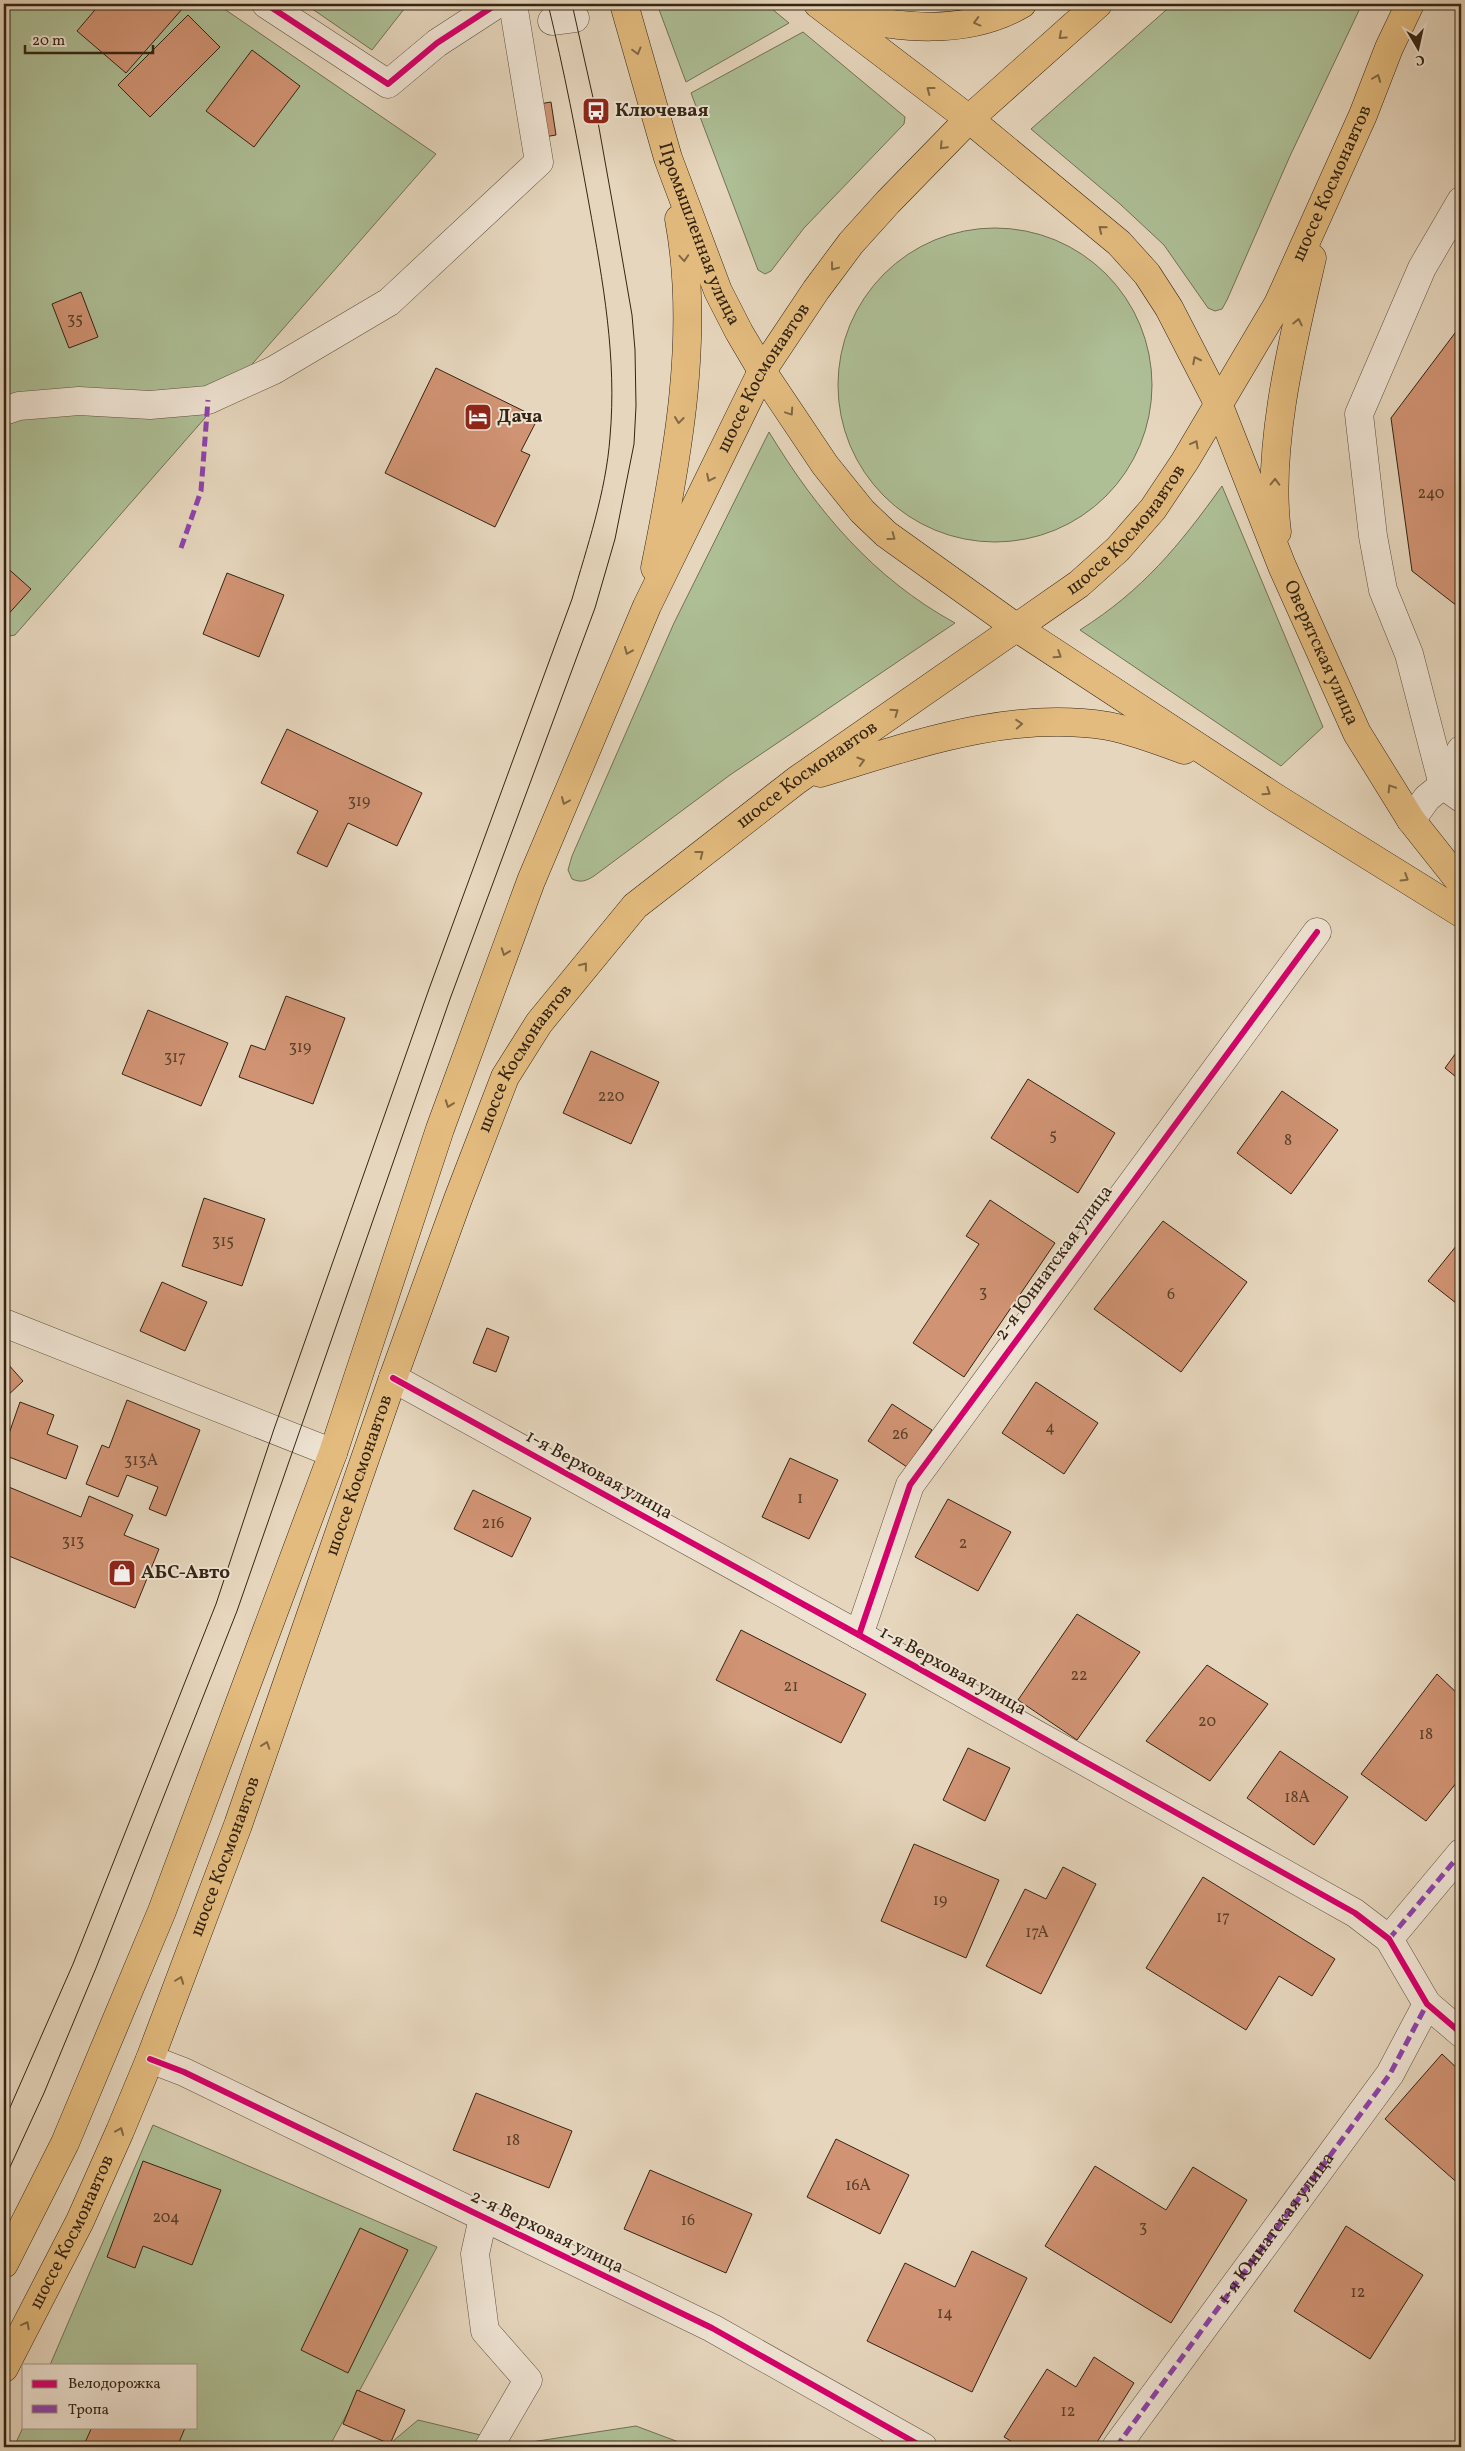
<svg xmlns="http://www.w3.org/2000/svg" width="1465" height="2451" font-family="Vollkorn,serif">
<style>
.green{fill:#aebf96;stroke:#717254}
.building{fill:#d09373;stroke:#342413}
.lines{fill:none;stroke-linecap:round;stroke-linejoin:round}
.minor-casing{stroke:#60503e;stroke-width:29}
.major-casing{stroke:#342413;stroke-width:29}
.minor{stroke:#efe4d4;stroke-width:28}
.major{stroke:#e3bb7e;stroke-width:28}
.tram{stroke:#342413;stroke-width:1}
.quiet{stroke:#8e44ad;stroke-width:5;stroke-dasharray:10 5;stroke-linecap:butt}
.cycleway-casing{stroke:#efe4d4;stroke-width:9}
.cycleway{stroke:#d6006c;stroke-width:6}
.oneway{stroke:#836843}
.labels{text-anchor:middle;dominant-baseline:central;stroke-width:4;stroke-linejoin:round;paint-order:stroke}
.number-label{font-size:16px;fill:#5b402b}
.poi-label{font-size:19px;font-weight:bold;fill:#342413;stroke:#efe4d4;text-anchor:start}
.street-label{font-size:19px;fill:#342413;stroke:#efe4d4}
</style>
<rect width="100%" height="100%" fill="#e6d6bd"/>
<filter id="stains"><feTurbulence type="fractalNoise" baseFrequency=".004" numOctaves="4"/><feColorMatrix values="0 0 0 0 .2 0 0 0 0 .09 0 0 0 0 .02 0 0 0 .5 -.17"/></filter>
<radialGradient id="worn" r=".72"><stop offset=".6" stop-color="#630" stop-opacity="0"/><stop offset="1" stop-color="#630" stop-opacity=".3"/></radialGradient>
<g class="green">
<polygon points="4,4 217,4 436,154 15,635 4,637"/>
<polygon points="305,4 408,4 372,50"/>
<polygon points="657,4 766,4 789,23 686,82"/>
<polygon points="1173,4 1362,4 1290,156 1227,300 1222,309 1215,311 1208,308 1164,245 1120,204 1031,129"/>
<polygon points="803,32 905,117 904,124 804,228 771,271 765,274 758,270 691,93"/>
<circle cx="995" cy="385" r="157"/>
<path d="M 769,432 C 817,511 873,578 955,623 L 730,775 L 594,876 C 586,881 581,883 572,879 L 568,870 L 572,856 L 674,623 Z"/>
<path d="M 1222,486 L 1323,727 L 1281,766 L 1080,630 C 1143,590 1179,546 1222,486 Z"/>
<polygon points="153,2125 437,2247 329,2447 14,2447 24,2425 24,2427 196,2427 196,2365 50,2365"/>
<polygon points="418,2420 518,2444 636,2426 692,2447 386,2447"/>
</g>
<g class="building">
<polygon points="100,4 179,4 183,8 126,73 77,31"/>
<polygon points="188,15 220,47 150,117 118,85"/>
<polygon points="252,50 300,86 254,147 206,111"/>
<polygon points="551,102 556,135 544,137 539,104"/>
<polygon points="81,292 98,337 69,348 52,304"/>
<polygon points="1461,325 1461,609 1412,571 1391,418"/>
<polygon points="436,368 538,418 521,451 530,455 495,527 385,473"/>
<polygon points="4,565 31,589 4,619"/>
<polygon points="227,573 284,595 259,657 203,634"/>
<polygon points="287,729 422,793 397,846 348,823 327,867 297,853 318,811 261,783"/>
<polygon points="286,996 345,1018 313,1104 239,1077 251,1045 265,1050"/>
<polygon points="148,1010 228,1043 201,1106 122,1074"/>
<polygon points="1461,1046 1461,1081 1445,1068"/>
<polygon points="591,1051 659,1082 631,1144 563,1113"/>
<polygon points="1028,1079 1115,1133 1078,1193 991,1138"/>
<polygon points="1282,1091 1338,1130 1291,1194 1237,1153"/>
<polygon points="204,1198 265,1219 242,1286 182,1266"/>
<polygon points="990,1200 1055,1243 964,1377 913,1343 979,1244 966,1236"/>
<polygon points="1163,1221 1247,1282 1181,1372 1094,1309"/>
<polygon points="1461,1240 1461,1307 1428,1281"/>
<polygon points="162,1282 207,1302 185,1351 140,1331"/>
<polygon points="487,1328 509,1337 496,1372 473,1363"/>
<polygon points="7,1363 23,1381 4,1399 4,1366"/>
<polygon points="1036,1382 1098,1423 1064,1474 1002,1433"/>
<polygon points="127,1400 200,1430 166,1516 149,1509 158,1487 127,1475 118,1497 86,1484 102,1445 109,1448"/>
<polygon points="20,1402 54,1415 47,1434 78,1446 66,1479 4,1455 4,1448"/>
<polygon points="892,1404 932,1430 907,1467 868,1441"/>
<polygon points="790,1458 838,1480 809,1539 762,1517"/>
<polygon points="4,1485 81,1517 89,1496 133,1515 124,1535 159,1549 135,1608 4,1554"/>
<polygon points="473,1490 531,1518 512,1557 454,1529"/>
<polygon points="948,1499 1011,1532 978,1591 915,1557"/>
<polygon points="1077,1614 1140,1652 1077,1740 1018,1700"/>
<polygon points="741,1630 866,1694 841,1743 716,1680"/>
<polygon points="1207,1665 1268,1704 1210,1781 1146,1741"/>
<polygon points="1437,1674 1461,1697 1461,1777 1426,1821 1361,1774"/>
<polygon points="968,1748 1010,1768 985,1821 943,1800"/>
<polygon points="1280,1751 1348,1797 1314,1845 1247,1798"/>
<polygon points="914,1844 999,1880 966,1958 881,1921"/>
<polygon points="1063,1867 1096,1884 1041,1994 986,1966 1025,1889 1046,1899"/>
<polygon points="1203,1877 1335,1959 1312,1996 1279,1976 1246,2030 1146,1968"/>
<polygon points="1442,2054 1461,2072 1461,2186 1385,2119"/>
<polygon points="476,2093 572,2131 549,2188 453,2150"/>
<polygon points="836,2139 909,2175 880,2234 807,2197"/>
<polygon points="143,2161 221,2190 192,2265 143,2246 135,2268 107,2257"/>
<polygon points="1095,2166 1166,2210 1193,2167 1247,2200 1171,2323 1045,2246"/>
<polygon points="650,2170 752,2214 726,2273 624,2229"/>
<polygon points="1346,2226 1423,2275 1370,2359 1294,2311"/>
<polygon points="360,2228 408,2250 348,2373 301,2350"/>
<polygon points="972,2251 1027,2278 972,2392 867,2341 905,2263 955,2287"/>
<polygon points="1094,2357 1134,2383 1094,2447 1046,2447 1038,2442 1035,2447 1021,2447 1004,2437 1047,2369 1076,2387"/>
<polygon points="357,2390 405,2410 390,2444 343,2424"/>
<polygon points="92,2427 182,2427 185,2428 177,2447 83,2447"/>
</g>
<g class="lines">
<defs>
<g id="minor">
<polyline points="266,4 388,84 437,43 497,4"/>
<polyline points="552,21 575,18"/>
<polyline points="1461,201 1422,268 1359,414 1373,536 1383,590 1409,654 1443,785 1461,798"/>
<polyline points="4,411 19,406 79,401 150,405 208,400 274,370 389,302 539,162 513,4"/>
<polyline points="1411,820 1427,798 1443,785 1461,750"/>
<polyline points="4,1323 333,1453"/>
<polyline points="393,1378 859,1635 1355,1913 1389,1939 1427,2004 1461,2033"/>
<polyline points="859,1635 910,1485 1317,932"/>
<polyline points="1389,1939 1461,1853"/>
<polyline points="150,2059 184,2072 712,2328 923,2447"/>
<polyline points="483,2218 475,2254 485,2331 528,2380 489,2447"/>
<path id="s1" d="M 1116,2447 L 1390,2074 L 1427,2004"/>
</g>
<g id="major">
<path id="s2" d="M 624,4 L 668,158 L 718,291 L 739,332 L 762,371 L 825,465 L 862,511 L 886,534 L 1017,628 L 1276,798 L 1461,913"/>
<path id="s3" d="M 818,4 L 969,119 L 1119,243 L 1147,274 L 1169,308 L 1218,403 L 1282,566 L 1357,733 L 1411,820 L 1461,883"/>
<path d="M 836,14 C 898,28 965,37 1022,4"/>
<path d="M 1277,532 C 1266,448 1293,340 1312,258"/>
<path d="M 655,568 C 678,455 700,333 679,219"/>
<path d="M 820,773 C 914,745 1009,710 1108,726 C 1134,731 1160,741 1184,750"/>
<path id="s4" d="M 4,2264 L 65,2143 L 162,1911 L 333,1453 L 440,1129 L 531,881 L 647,606 L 762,371 L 816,290 L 851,243 L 888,202 L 969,119 L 1098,4"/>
<path id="s5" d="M 4,2368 L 80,2221 L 120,2131 L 150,2059 L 238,1825 L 393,1378 L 458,1199 L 505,1077 L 539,1023 L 635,906 L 797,780 L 1079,584 L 1118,549 L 1153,509 L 1185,461 L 1278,304 L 1363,115 L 1389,48 L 1410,4"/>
</g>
</defs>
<use href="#minor" class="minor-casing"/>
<use href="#major" class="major-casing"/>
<use href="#minor" class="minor"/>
<use href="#major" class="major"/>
<g class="tram">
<path d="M 4,2121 L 73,1964 L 216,1604 L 274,1429 L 429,989 L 572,599 C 587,547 606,492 610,437 C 617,358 603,282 589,204 C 577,137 564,70 548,4"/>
<polyline points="4,2180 44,2093 96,1968 237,1611 450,999 595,608 615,539 634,444 636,406 635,350 632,315 618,234 596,111 572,4"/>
</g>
<g class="quiet">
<polyline points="181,548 201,491 208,400"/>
<polyline points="1389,1939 1461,1853"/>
<polyline points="1116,2447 1390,2074 1427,2004"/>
</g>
<defs>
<g id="cycleway">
<polyline points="266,4 388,84 437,43 497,4"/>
<polyline points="393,1378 859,1635 1355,1913 1389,1939 1427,2004 1461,2033"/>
<polyline points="859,1635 910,1485 1317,932"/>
<polyline points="150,2059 184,2072 712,2328 923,2447"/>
</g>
</defs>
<use href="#cycleway" class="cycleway-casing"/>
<use href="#cycleway" class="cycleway"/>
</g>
<defs><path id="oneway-chevron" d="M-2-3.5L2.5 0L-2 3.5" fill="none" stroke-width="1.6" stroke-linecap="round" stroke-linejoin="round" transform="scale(1.25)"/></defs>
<g class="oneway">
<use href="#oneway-chevron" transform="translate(977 22) rotate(165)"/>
<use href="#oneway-chevron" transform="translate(1062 36) rotate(138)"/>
<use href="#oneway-chevron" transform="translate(637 51) rotate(75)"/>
<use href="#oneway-chevron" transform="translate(1377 78) rotate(-69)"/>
<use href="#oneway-chevron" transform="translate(930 90) rotate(-143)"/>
<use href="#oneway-chevron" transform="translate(943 146) rotate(134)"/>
<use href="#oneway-chevron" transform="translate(1102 229) rotate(-141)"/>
<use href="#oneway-chevron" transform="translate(684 258) rotate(86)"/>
<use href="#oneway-chevron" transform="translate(834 267) rotate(127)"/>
<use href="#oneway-chevron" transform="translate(1298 322) rotate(-78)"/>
<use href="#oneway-chevron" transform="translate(1196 360) rotate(-117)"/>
<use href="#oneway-chevron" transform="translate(790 412) rotate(56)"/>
<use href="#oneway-chevron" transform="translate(679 420) rotate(97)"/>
<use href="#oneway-chevron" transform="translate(1195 444) rotate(-61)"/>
<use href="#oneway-chevron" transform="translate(710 478) rotate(116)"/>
<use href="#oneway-chevron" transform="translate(1275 482) rotate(-89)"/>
<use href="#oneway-chevron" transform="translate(892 537) rotate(36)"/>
<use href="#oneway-chevron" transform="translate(628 651) rotate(113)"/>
<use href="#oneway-chevron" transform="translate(1058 655) rotate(33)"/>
<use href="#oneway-chevron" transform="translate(895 712) rotate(-35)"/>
<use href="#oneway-chevron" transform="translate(1019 724) rotate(-4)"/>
<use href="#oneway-chevron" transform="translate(861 761) rotate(-17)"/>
<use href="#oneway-chevron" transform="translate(1391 788) rotate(-122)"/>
<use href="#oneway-chevron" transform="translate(1267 792) rotate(33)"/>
<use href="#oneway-chevron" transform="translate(565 801) rotate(113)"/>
<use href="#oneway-chevron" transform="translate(700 854) rotate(-38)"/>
<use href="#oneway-chevron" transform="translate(1405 878) rotate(32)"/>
<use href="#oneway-chevron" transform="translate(505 952) rotate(110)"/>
<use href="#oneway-chevron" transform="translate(584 966) rotate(-51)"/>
<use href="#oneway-chevron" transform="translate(449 1104) rotate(110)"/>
<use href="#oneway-chevron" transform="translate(266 1745) rotate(-71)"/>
<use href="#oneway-chevron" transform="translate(180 1980) rotate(-69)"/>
<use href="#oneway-chevron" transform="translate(120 2131) rotate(-67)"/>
<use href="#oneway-chevron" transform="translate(26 2325) rotate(-62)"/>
</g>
<defs>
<symbol id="bus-square" viewBox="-11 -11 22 22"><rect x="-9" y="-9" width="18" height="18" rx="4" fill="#8f2418" stroke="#efe4d4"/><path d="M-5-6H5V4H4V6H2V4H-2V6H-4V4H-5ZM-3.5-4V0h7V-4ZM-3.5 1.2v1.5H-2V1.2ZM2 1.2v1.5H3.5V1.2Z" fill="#fff"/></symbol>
<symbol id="hotel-square" viewBox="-11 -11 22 22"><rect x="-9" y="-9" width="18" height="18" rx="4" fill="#8f2418" stroke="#efe4d4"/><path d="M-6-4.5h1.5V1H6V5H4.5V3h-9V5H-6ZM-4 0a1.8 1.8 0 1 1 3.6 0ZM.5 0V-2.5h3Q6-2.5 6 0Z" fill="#fff"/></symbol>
<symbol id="shop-square" viewBox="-11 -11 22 22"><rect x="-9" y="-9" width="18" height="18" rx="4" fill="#8f2418" stroke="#efe4d4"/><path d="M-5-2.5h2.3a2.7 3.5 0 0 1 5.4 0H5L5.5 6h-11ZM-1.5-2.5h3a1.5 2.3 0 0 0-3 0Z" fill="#fff"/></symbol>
</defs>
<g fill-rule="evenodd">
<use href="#bus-square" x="580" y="95" width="32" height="32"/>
<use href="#hotel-square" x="462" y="401" width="32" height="32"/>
<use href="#shop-square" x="106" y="1557" width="32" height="32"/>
</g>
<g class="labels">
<g class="number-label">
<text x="75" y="320">35</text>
<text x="1431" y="494">240</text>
<text x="359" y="802">319</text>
<text x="300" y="1048">319</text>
<text x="175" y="1058">317</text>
<text x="611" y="1097">220</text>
<text x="1053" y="1136">5</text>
<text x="1288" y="1141">8</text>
<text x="223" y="1242">315</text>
<text x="983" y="1293">3</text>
<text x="1171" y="1295">6</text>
<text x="1050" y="1428">4</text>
<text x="900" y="1435">26</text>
<text x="141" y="1461">313А</text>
<text x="800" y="1499">1</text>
<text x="493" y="1524">216</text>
<text x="73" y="1542">313</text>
<text x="963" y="1544">2</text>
<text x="1079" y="1676">22</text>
<text x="791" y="1687">21</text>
<text x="1207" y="1722">20</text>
<text x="1426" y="1735">18</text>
<text x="1297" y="1798">18А</text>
<text x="940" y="1901">19</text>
<text x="1223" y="1918">17</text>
<text x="1037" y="1933">17А</text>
<text x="513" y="2141">18</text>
<text x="858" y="2186">16А</text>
<text x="166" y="2218">204</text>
<text x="688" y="2221">16</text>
<text x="1143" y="2228">3</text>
<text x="1358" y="2293">12</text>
<text x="945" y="2314">14</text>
<text x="1068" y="2412">12</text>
</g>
<g class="poi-label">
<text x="615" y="111">Ключевая</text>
<text x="497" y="417">Дача</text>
<text x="141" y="1573">АБС-Авто</text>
</g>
<g class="street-label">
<text stroke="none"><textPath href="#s5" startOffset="2628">шоссе Космонавтов</textPath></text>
<text stroke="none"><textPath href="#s2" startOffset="242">Промышленная улица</textPath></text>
<text stroke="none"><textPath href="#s4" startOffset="2036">шоссе Космонавтов</textPath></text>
<text stroke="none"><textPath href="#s5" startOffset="2222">шоссе Космонавтов</textPath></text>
<text stroke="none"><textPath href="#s3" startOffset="844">Оверятская улица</textPath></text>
<text stroke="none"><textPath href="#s5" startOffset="1818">шоссе Космонавтов</textPath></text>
<text stroke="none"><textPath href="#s5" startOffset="1412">шоссе Космонавтов</textPath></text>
<text transform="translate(1054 1263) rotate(-54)">2-я Юннатская улица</text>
<text stroke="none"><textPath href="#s5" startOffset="962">шоссе Космонавтов</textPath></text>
<text transform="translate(599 1475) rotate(29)">1-я Верховая улица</text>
<text transform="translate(953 1671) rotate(29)">1-я Верховая улица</text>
<text stroke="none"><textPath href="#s5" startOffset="558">шоссе Космонавтов</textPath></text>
<text stroke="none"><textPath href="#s1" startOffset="271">1-я Юннатская улица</textPath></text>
<text stroke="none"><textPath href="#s5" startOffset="152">шоссе Космонавтов</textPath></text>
<text transform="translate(547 2232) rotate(26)">2-я Верховая улица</text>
</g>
</g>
<rect width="1465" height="2451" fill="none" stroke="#e6d6bd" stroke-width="20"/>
<rect x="5" y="5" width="1455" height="2441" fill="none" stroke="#342413" stroke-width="2.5"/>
<rect x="10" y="10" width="1445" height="2431" fill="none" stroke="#342413"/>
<rect x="22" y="2364" width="175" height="65" fill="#efe4d4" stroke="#a49787"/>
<rect x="32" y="2380" width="25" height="8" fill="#d6006c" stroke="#a49787"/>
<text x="68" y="2388" font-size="15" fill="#342413">Велодорожка</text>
<rect x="32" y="2405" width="25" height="8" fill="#8e44ad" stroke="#a49787"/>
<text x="68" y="2414" font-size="15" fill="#342413">Тропа</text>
<g transform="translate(1418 48) rotate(171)" stroke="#efe4d4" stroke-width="4" paint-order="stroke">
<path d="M0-4L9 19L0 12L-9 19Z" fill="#342413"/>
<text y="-8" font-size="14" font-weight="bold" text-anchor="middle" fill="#342413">С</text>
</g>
<path d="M25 45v8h128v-8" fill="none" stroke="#342413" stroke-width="2.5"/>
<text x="32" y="45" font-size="15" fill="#342413" stroke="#efe4d4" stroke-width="4" paint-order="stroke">20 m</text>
<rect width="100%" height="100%" filter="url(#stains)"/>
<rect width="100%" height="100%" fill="url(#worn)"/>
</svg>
